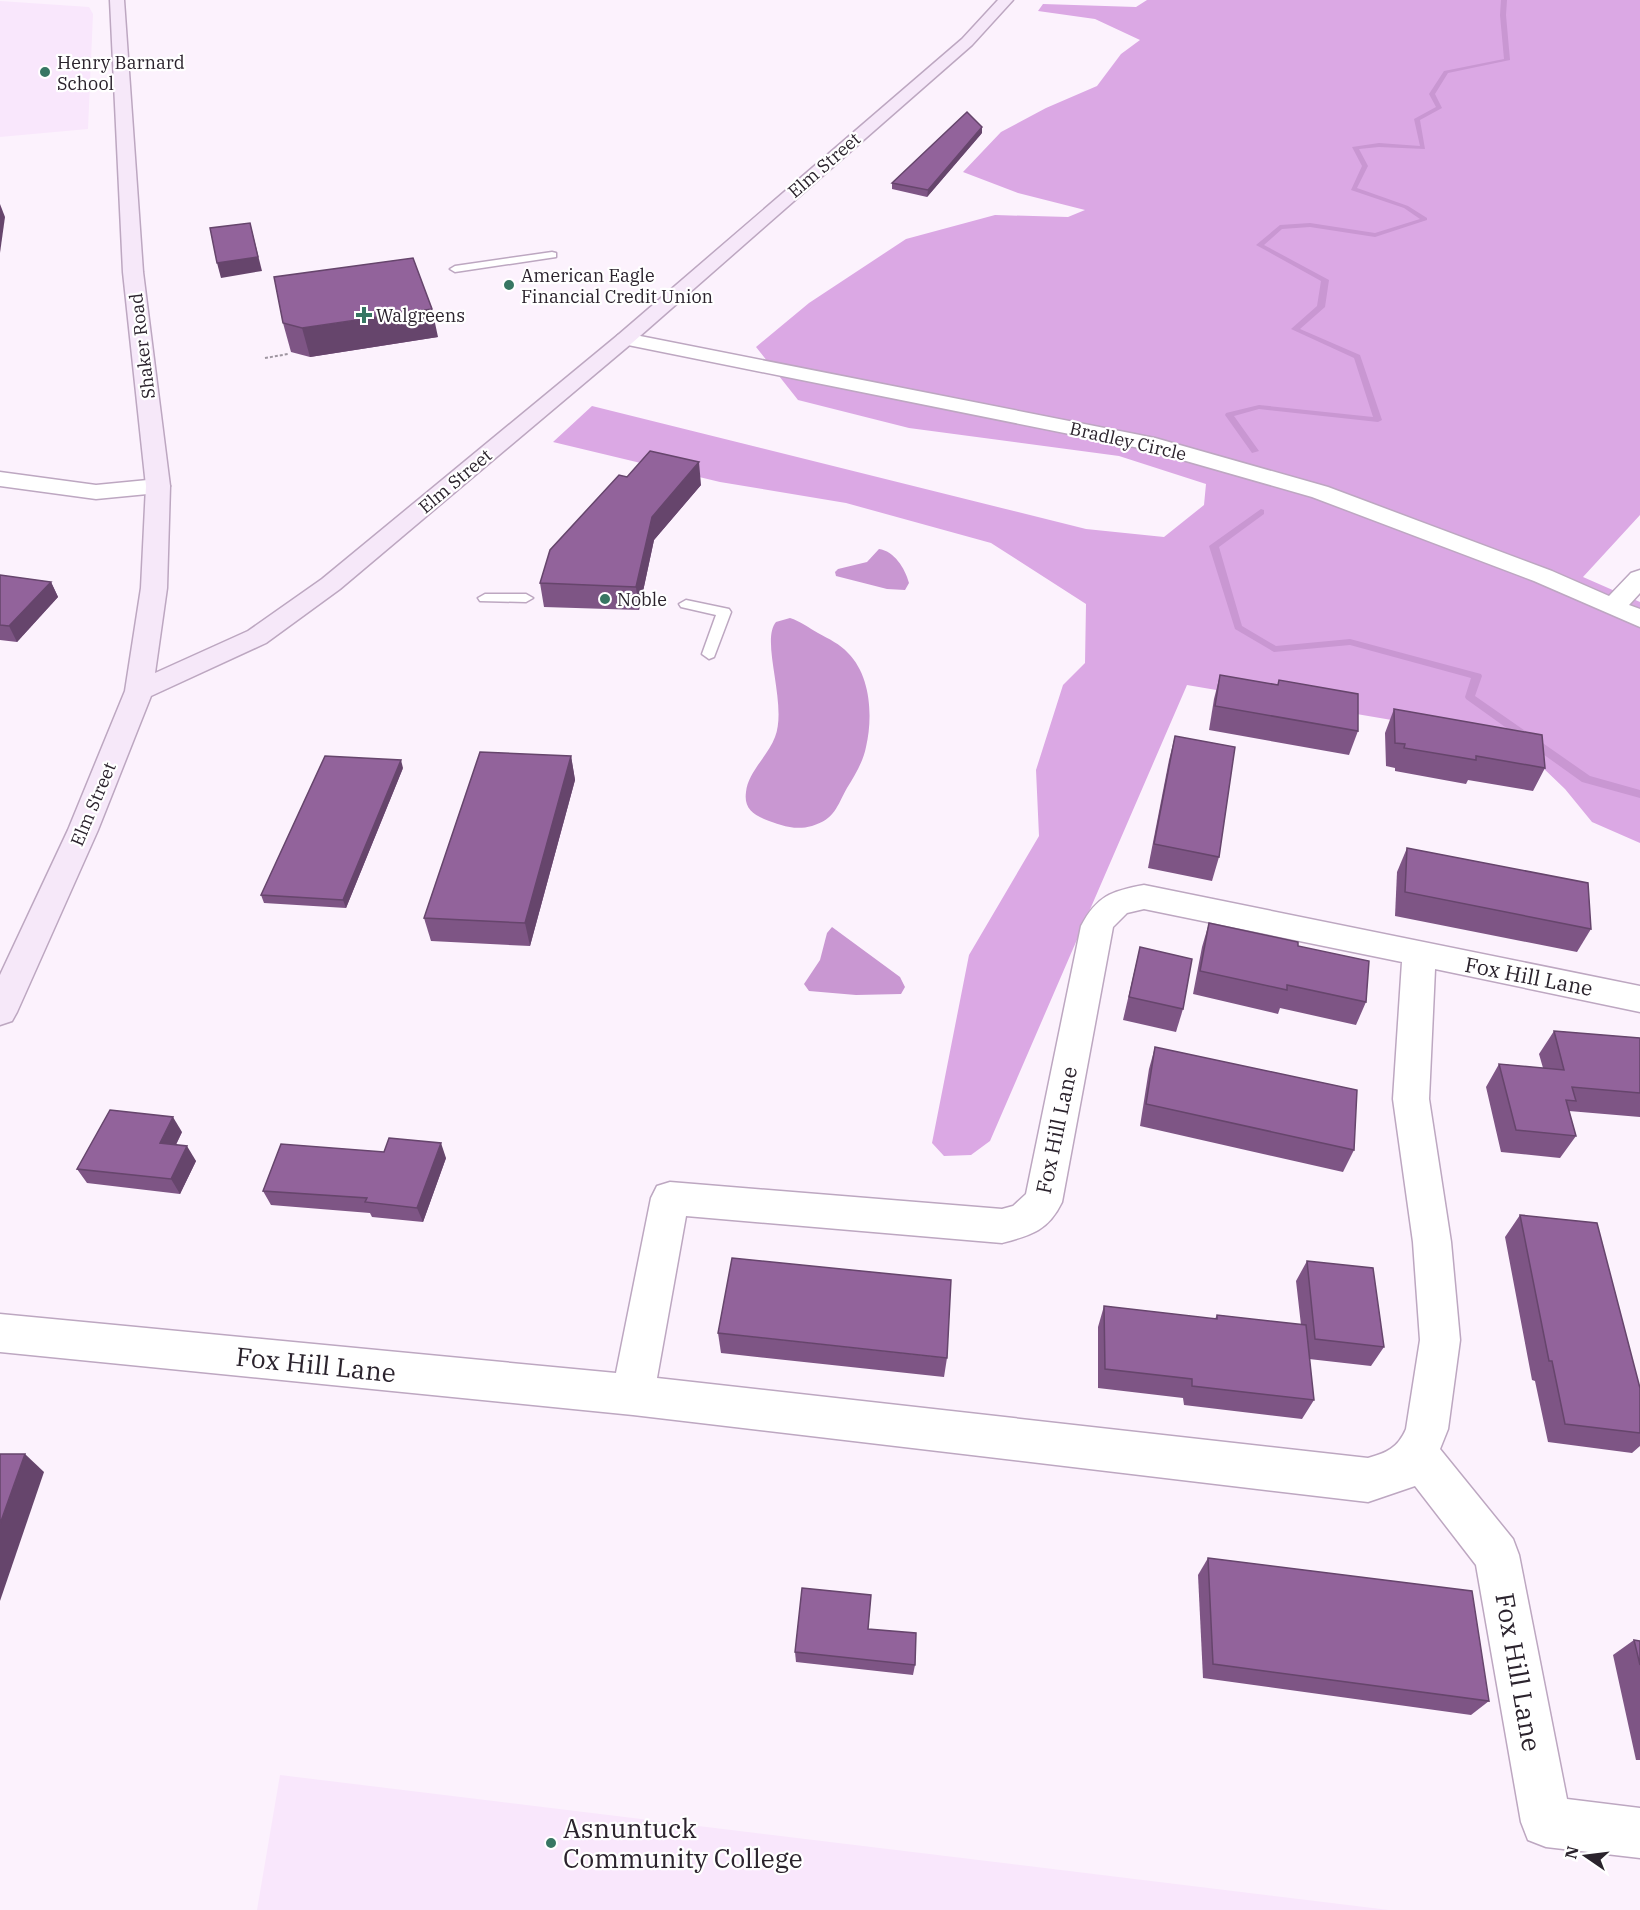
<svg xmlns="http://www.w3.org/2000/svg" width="1640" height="1910" font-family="'IBM Plex Serif',serif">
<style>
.built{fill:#f9e7fc}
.forest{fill:#dba8e4}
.water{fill:#c997d2}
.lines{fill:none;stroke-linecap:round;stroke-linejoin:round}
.stream{fill:#c997d2;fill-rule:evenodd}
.lane-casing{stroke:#bda7c1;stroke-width:3}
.street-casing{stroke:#bda7c1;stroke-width:3}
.secondary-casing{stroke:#bda7c1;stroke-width:3}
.path{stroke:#9f96a1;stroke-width:2;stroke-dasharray:3 2;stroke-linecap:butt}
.lane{fill:#fff;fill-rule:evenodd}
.street{fill:#fff;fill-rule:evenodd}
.secondary{fill:#f6e8f9;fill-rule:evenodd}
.wall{fill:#7e5585}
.shaded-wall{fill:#66456c}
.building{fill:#92639b;stroke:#66456c;stroke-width:1.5}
.poi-dot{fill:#377663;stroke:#fff;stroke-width:2}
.labels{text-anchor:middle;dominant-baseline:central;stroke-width:4.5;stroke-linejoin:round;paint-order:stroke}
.far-poi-label{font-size:18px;fill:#2b232d;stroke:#fff;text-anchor:start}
.far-street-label{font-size:18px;fill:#2b232d;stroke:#fff}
.street-label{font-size:21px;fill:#2b232d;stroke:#fff}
.near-street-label{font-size:26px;fill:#2b232d;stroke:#fff}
.near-poi-label{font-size:26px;fill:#2b232d;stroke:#fff;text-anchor:start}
</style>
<rect width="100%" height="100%" fill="#fcf2fd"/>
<g class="built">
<polygon points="0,1 89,7 93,14 88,129 0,137"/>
<polygon points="280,1775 1389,1910 257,1910"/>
</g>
<polygon class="forest" points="1147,0 1640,0 1640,515 1583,577 1640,602 1640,843 1592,822 1565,789 1515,741 1187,685 990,1141 971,1155 944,1156 932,1143 969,955 1039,836 1036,770 1063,685 1085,663 1086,604 991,543 846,503 720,482 553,442 592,406 1086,529 1164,537 1204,505 1206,484 1119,456 909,428 798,400 756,347 809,303 906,239 995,215 1068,217 1085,210 1018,193 963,172 1001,132 1046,108 1097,86 1121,54 1140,40 1095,19 1038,11 1043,4 1136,7"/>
<g class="water">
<path d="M 879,549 C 894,551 905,568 909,583 L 905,590 L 887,589 L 836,576 L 835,572 L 838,569 L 867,562 Z"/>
<path d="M 790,618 C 800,621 809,628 818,633 C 829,639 840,644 848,653 C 871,676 873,717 866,747 C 863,762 855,775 847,788 C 837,806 835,819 812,826 C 794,831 780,825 764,819 C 751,813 744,807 746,792 C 748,772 768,756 775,737 C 788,704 760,641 776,622 Z"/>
<polygon points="832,927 900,977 905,987 901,994 856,995 809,991 804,984 820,960 827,933"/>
</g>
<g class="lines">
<g class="stream">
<polygon points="1501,0 1507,0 1506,15 1510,60 1448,73 1435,94 1442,108 1420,120 1425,149 1379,147 1359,149 1368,166 1357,188 1408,206 1427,218 1427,220 1375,237 1310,227 1282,229 1264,245 1329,280 1325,307 1300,329 1360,355 1382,420 1378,422 1259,409 1234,416 1259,451 1252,453 1225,415 1226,413 1259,405 1373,417 1354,358 1291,329 1317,306 1321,281 1256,245 1280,225 1310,223 1375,233 1420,219 1404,208 1351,190 1362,166 1352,147 1379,143 1420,146 1414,119 1436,107 1429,94 1444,71 1504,59 1500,15"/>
<polygon points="1261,509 1264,510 1264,514 1219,547 1242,626 1276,646 1350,639 1481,674 1482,676 1475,696 1590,776 1640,790 1640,798 1582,782 1466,699 1465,697 1471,678 1350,645 1274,652 1235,629 1209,546"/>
</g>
<defs>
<g id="lane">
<polygon points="552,252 556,253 556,257 455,272 450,269 455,266"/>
<polygon points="485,594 526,594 533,598 526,602 480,601 478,598"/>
<polygon points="686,600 729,609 731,612 714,657 709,659 702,654 716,615 681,607 679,604"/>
</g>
<g id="street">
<polygon points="625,333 1155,438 1328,487 1552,571 1609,596 1631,573 1640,570 1640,593 1629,605 1640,609 1640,627 1534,581 1312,497 1144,449 618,343 615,339 618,335"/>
<polygon points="0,472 96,485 158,479 166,481 170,486 166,491 158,493 96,499 0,486"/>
<path d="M 1144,885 L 1640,986 L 1640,1012 L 1435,969 L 1429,1099 L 1451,1242 L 1460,1340 L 1448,1429 L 1440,1449 L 1513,1539 L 1519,1555 L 1567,1799 L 1640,1808 L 1640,1858 L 1546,1847 L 1528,1840 L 1521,1822 L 1476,1565 L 1415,1486 L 1368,1502 L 633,1415 L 0,1352 L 0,1314 L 616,1373 L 651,1198 L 657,1186 L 670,1182 L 1002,1209 L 1013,1206 L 1026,1194 L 1081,926 C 1097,896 1111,891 1144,885 ZM 1144,909 L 1402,962 L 1393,1099 L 1413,1242 L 1420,1340 L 1406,1429 C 1398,1448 1386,1453 1368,1458 L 657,1378 L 686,1216 L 1002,1243 C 1031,1235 1048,1231 1062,1202 L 1113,927 L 1127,913 Z"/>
</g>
<polygon id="secondary" points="110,0 124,0 143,272 170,486 167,588 155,673 248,631 322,579 618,335 962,39 998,0 1013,0 972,45 632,343 340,589 266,643 151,696 98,830 17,1012 12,1021 0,1025 0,975 68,830 125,691 141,588 146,486 123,272"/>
</defs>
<use href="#lane" class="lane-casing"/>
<use href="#street" class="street-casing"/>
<use href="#secondary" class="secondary-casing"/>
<polyline class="path" points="265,358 288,354"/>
<use href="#lane" class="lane"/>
<use href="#street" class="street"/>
<use href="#secondary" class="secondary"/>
</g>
<g class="wall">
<polygon points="982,133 927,197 892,189 892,183"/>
<polygon points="283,323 438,337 310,357 291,352"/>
<polygon points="627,477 701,485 654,540 639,610 544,607 540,583"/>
<polygon points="0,575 51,582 58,597 17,642 0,640"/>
<polygon points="1220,675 1358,731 1349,755 1209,730 1214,699"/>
<polygon points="1394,709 1545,768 1533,791 1468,780 1466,784 1395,771 1395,768 1386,766 1385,733"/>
<polygon points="1175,736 1219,857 1212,881 1148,868 1169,760"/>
<polygon points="571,756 575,780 530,946 431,941 424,918"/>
<polygon points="403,768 346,908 264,903 261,895"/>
<polygon points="1407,848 1591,929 1577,952 1395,916 1397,872"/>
<polygon points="1209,923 1298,946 1366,1002 1356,1025 1280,1008 1278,1014 1193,994 1202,947"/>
<polygon points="1140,947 1183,1009 1176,1032 1123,1020"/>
<polygon points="1554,1031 1640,1038 1640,1117 1569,1111 1576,1136 1560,1158 1501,1152 1486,1087 1499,1064 1543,1068 1539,1054"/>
<polygon points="1155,1047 1354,1150 1343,1172 1140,1126 1149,1069"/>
<polygon points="182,1132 176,1145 196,1161 180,1194 87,1183 77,1169"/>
<polygon points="446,1158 423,1222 372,1217 370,1213 271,1205 263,1191"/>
<polygon points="1520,1215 1640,1388 1640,1446 1632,1453 1548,1442 1535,1381 1532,1380 1505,1237"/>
<polygon points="1307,1261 1384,1347 1371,1366 1309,1359 1314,1400 1302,1419 1184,1405 1183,1398 1098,1388 1098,1327 1104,1306 1215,1319 1217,1315 1301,1325 1296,1281"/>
<polygon points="718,1333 947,1358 944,1377 721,1353"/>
<polygon points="1208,1558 1489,1701 1471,1715 1203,1678 1198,1575"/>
<polygon points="868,1629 915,1665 913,1675 796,1662 795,1652"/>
<polygon points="1634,1640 1640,1641 1640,1760 1636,1760 1613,1655"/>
</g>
<g class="shaded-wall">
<polygon points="982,127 982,133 927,197 928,190"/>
<polygon points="0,204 5,217 0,253"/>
<polygon points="250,223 262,271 221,278 217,263"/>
<polygon points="432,309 438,337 310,357 302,328"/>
<polygon points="699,462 701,485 654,540 639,610 636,587 652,517"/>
<polygon points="51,582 58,597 17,642 9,626"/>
<polygon points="571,756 575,780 530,946 525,923"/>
<polygon points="401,760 403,768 346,908 343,900"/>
<polygon points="173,1117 182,1132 169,1158 160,1143"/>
<polygon points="441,1143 446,1158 423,1222 417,1208"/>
<polygon points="187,1146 196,1161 180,1194 171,1179"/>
<polygon points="25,1454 44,1472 0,1601 0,1524"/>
</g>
<g class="building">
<polygon points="967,112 982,127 928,190 892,183"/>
<polygon points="250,223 258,257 217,263 210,228"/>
<polygon points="413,258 432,309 302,328 283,323 274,277"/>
<polygon points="650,451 699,462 652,517 636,587 540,583 550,550 619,475 627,477"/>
<polygon points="0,575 51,582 9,626 0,625"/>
<polygon points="1220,675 1278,685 1279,680 1358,694 1358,731 1215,706"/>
<polygon points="1394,709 1542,735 1545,768 1476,756 1476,760 1404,748 1405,744 1395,743"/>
<polygon points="1175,736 1235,747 1219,857 1154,844"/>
<polygon points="480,752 571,756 525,923 424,918"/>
<polygon points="325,756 401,760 343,900 261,895"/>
<polygon points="1407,848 1588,883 1591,929 1405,892"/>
<polygon points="1209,923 1298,942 1298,946 1369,961 1366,1002 1287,985 1287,990 1200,971"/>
<polygon points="1140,947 1192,959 1183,1009 1129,997"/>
<polygon points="1554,1031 1640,1038 1640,1093 1572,1087 1576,1101 1566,1100 1576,1136 1516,1130 1499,1064 1564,1070"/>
<polygon points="1155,1047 1357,1090 1354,1150 1146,1104"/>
<polygon points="110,1110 173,1117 160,1143 187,1146 171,1179 77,1169"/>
<polygon points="389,1138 441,1143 417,1208 365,1202 367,1198 263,1191 281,1144 384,1152"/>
<polygon points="1520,1215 1597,1223 1640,1388 1640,1433 1565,1424 1552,1361 1549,1361"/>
<polygon points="732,1258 951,1280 947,1358 718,1333"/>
<polygon points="1307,1261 1373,1268 1384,1347 1315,1339"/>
<polygon points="1104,1306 1217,1319 1217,1315 1306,1325 1314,1400 1192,1386 1192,1379 1105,1369"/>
<polygon points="0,1454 25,1454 0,1524"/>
<polygon points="1208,1558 1472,1591 1489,1701 1213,1664"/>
<polygon points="802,1588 871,1595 868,1629 916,1633 915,1665 795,1652"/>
<polygon points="1634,1640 1640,1641 1640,1665"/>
</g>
<g class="poi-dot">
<circle cx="45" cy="72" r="6"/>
<circle cx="509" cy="285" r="6"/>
<path d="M361 306h6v6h6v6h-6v6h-6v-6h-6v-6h6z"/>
<circle cx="605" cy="599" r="6"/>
<circle cx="551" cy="1843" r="6"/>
</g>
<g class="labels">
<g class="far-poi-label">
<text x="57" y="62">Henry Barnard<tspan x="57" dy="21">School</tspan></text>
<text x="521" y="275">American Eagle<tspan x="521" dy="21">Financial Credit Union</tspan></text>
<text x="376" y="315">Walgreens</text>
<text x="617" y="599">Noble</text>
</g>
<g class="far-street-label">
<text transform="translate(824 165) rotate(-41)">Elm Street</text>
<text transform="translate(142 346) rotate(-97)">Shaker Road</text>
<text transform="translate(1128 441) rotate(13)">Bradley Circle</text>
<text transform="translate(455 481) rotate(-40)">Elm Street</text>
<text transform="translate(93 804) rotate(-67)">Elm Street</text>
</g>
<g class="street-label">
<text transform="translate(1529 976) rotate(11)">Fox Hill Lane</text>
<text transform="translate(1056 1130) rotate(-78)">Fox Hill Lane</text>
</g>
<g class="near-street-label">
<text transform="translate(316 1364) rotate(6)">Fox Hill Lane</text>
<text transform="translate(1519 1672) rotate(80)">Fox Hill Lane</text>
</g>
<g class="near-poi-label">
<text x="563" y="1828">Asnuntuck<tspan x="563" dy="30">Community College</tspan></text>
</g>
</g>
<g transform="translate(1586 1856) rotate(284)" stroke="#ffffff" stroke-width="4.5" paint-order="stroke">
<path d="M0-4.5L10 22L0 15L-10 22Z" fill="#2b232d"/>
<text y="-9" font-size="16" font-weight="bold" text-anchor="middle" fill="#2b232d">N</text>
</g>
</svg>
